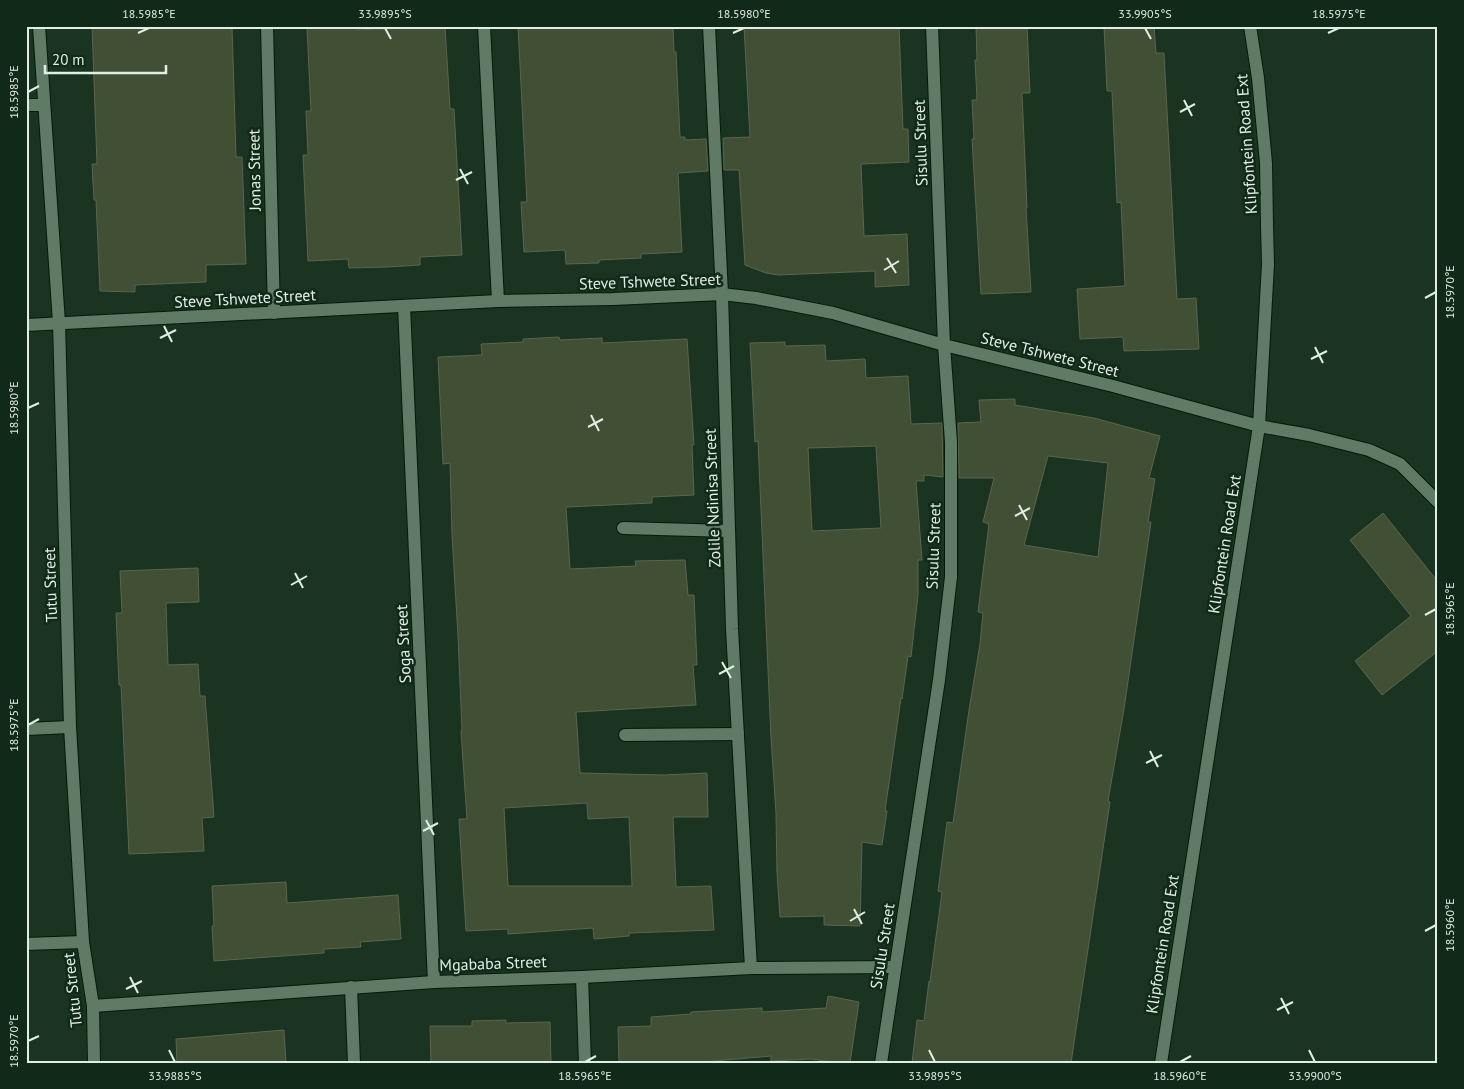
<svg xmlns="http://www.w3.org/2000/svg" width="1464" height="1089" font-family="'PT Sans',sans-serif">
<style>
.building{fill:#414f35;stroke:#59674c;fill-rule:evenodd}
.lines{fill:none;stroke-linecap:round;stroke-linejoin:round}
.minor-casing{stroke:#031b0a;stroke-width:14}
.minor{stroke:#5f7b66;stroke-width:12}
.ticks{fill:none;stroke:#e0efe3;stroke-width:2}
.labels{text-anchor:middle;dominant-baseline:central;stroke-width:5;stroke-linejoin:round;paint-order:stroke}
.street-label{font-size:16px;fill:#e0efe3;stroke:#102918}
.neatline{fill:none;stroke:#e0efe3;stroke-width:2}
.ticks-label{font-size:12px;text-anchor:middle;fill:#e0efe3}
</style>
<rect width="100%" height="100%" fill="#1a3421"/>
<g class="building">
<polygon points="92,26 232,26 236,157 242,157 246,264 206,265 206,282 135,285 135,292 100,291 96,200 94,200 92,164 97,164"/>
<polygon points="336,26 357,26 357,30 445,26 450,109 454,109 462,255 420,257 420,265 387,267 349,268 348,259 308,261 303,155 308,155 306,111 311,111 307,28"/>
<polygon points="518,26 673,26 674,52 676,52 680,137 685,137 685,140 706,139 708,171 678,173 682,252 641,254 641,258 599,260 599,263 566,264 565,250 524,252 521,202 527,202"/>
<polygon points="744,26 899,26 903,129 908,129 909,162 861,164 864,236 907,234 909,285 875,287 875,271 778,275 766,273 745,265 739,170 724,170 723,138 750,137"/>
<polygon points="976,26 1027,26 1030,93 1022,93 1027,208 1026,208 1031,292 981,294 972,139 974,139 972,100 977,100 975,60 977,60"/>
<polygon points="1104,26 1154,26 1156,53 1164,53 1177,299 1196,298 1199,349 1124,351 1123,337 1080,339 1077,289 1125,286 1121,202 1117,203 1112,91 1107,91"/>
<path d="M 559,337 L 560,340 L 602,338 L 602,343 L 687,339 L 694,445 L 692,445 L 694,495 L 652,497 L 652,503 L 566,507 L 570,569 L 636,566 L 635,561 L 685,560 L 688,595 L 694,595 L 697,665 L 693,665 L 696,705 L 576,712 L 580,773 L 663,775 L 707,773 L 708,817 L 673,817 L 676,887 L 711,886 L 714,930 L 629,933 L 629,936 L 594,939 L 593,928 L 508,934 L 508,929 L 466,931 L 459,819 L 467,819 L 461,731 L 462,731 L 458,636 L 452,535 L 450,463 L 443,464 L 438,357 L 482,355 L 481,344 L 523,342 L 523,339 ZM 587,803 L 588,819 L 629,817 L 632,886 L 508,886 L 504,808 Z"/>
<path d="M 785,342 L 785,346 L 825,345 L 826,361 L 865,359 L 866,378 L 908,376 L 911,424 L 942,423 L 943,477 L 924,475 L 924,481 L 916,481 L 922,560 L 918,560 L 918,595 L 911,657 L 908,656 L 902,699 L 901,698 L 885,811 L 887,811 L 882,845 L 862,842 L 860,926 L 824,925 L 824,916 L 780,917 L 777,873 L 776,813 L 771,738 L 758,441 L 755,442 L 750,343 ZM 876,446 L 881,528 L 812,531 L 808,448 Z"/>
<path d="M 1015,399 L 1015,405 L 1094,418 L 1160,436 L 1149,478 L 1155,479 L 1148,522 L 1151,522 L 1124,709 L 1108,801 L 1110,802 L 1071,1063 L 912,1063 L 917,1020 L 924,1021 L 929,981 L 930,982 L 942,892 L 938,891 L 947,822 L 953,823 L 969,710 L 980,644 L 983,613 L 978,612 L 989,524 L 983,522 L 994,478 L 959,478 L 958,423 L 981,422 L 979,400 ZM 1048,456 L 1108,463 L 1098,557 L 1024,545 Z"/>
<polygon points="1383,513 1438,582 1438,651 1382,695 1355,661 1411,616 1350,540"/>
<polygon points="198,568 199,602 166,603 168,665 198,664 200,696 205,696 214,817 202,818 204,851 129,854 121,685 119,685 116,613 122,613 120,571"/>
<polygon points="286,882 287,903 398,895 401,939 360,942 361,947 324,949 324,953 214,961 212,926 214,926 212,886"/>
<polygon points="828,996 859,1002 850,1063 839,1063 811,1059 771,1061 771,1056 691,1063 619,1063 618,1027 651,1026 651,1017 691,1014 691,1012 762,1008 762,1012 826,1008"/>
<polygon points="506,1020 506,1023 550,1022 551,1063 431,1063 430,1026 472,1026 472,1021"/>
<polygon points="284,1030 286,1063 177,1063 176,1039"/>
</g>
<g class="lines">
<defs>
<g id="minor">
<polyline points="39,26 59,323 70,727 83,942 93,1006 94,1063"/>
<polyline points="267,26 274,313"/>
<polyline points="484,26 498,301"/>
<polyline points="709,26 722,294 732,629 751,968"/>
<polyline points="26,105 43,105"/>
<polyline points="404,306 434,982"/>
<polyline points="26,325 498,301 613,299 722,294 756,298 833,313 944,345 1113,386 1259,426 1309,435 1369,450 1400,464 1438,502"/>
<polyline points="623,528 729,531"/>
<polyline points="26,729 70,727"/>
<polyline points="625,735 738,734"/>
<polyline points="26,944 83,942"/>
<polyline points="582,977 585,1063"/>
<polyline points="351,987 354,1063"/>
<polyline points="93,1006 434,982 582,977 751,968 895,967"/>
<polyline points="881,1063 939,680 951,577 951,442 944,345 932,26"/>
<polyline points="1161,1063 1259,426 1268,264 1267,226 1266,163 1258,78 1250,26"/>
</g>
</defs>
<use href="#minor" class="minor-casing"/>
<use href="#minor" class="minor"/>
</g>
<path class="ticks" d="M 385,28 L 391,39M 1145,28 L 1151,39M 138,33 L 149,28M 733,33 L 744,28M 1328,33 L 1339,28M 28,92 L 39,86M 1184,100 L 1192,116M 1180,112 L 1195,104M 460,169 L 468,184M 456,180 L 472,172M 887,258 L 896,273M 884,270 L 899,261M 1425,298 L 1436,292M 164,326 L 172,342M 160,338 L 176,330M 1315,347 L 1323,363M 1311,359 L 1327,351M 28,408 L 39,403M 591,415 L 599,431M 588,427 L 603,419M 1019,505 L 1027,520M 1015,516 L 1030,508M 295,573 L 303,588M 291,585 L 307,576M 1425,615 L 1436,609M 722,662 L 731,678M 719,674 L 734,666M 28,725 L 39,719M 1150,751 L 1158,767M 1146,763 L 1162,755M 426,820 L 434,835M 423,831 L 438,823M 854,909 L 862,924M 850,921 L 865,912M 1425,931 L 1436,925M 130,977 L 138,993M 126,989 L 142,981M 1281,998 L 1289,1014M 1277,1010 L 1293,1002M 28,1041 L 39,1036M 169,1050 L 175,1062M 929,1050 L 935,1062M 1309,1050 L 1315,1062M 585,1062 L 596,1056M 1180,1062 L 1191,1056"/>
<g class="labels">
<g class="street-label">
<text transform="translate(920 143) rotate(-92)">Sisulu Street</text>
<text transform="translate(1246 144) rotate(-94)">Klipfontein Road Ext</text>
<text transform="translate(254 170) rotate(-91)">Jonas Street</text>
<text transform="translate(650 281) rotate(-2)">Steve Tshwete Street</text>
<text transform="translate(245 298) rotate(-3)">Steve Tshwete Street</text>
<text transform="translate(1050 354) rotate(14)">Steve Tshwete Street</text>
<text transform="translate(712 498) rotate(-92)">Zolile Ndinisa Street</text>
<text transform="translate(1224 544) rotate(-81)">Klipfontein Road Ext</text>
<text transform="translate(933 546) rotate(-88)">Sisulu Street</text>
<text transform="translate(50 585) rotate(-92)">Tutu Street</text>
<text transform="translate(403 644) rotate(-93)">Soga Street</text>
<text transform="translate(1162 944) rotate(-81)">Klipfontein Road Ext</text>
<text transform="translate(882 946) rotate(-81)">Sisulu Street</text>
<text transform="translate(493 963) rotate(-2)">Mgababa Street</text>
<text transform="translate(72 990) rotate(-96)">Tutu Street</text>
</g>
</g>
<rect width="1464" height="1089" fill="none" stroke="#102918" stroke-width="55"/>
<path d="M45 65v8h121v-8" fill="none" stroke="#e0efe3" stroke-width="2.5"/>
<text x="52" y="65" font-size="15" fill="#e0efe3" stroke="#102918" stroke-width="4" paint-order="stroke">20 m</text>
<rect x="28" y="28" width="1408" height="1034" class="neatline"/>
<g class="ticks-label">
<text x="149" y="18">18.5985°E</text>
<text x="385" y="18">33.9895°S</text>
<text x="744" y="18">18.5980°E</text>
<text x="1145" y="18">33.9905°S</text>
<text x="1339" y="18">18.5975°E</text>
<text transform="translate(14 92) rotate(-90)" y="4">18.5985°E</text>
<text transform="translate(1450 292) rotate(-90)" y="4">18.5970°E</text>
<text transform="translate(14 408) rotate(-90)" y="4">18.5980°E</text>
<text transform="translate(1450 609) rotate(-90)" y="4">18.5965°E</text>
<text transform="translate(14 725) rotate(-90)" y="4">18.5975°E</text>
<text transform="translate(1450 925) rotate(-90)" y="4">18.5960°E</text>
<text transform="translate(14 1041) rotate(-90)" y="4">18.5970°E</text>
<text x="175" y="1080">33.9885°S</text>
<text x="585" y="1080">18.5965°E</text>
<text x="935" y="1080">33.9895°S</text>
<text x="1180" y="1080">18.5960°E</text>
<text x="1315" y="1080">33.9900°S</text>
</g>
</svg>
